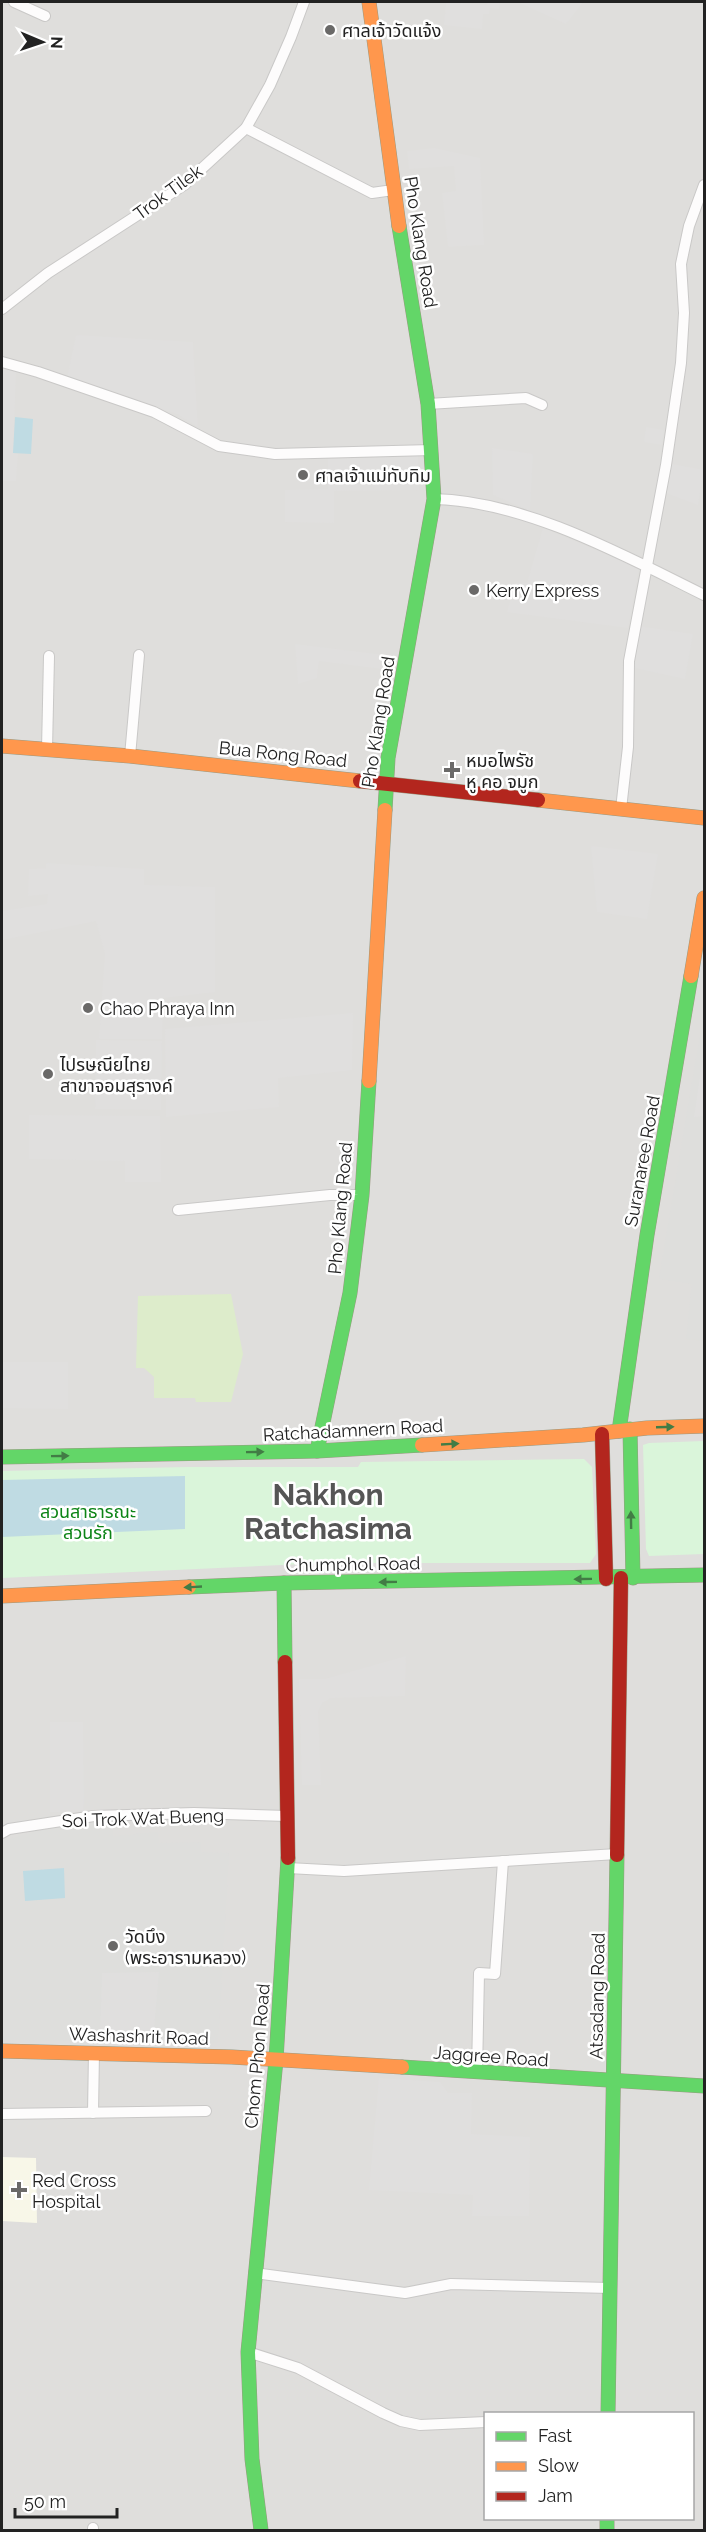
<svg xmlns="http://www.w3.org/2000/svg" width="706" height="2532" font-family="Raleway,'Noto Sans Thai',sans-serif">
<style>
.residential{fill:#dfdedc;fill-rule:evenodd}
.education{fill:#f8f7e8}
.religious{fill:#dededc}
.grass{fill:#ddeccb}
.park{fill:#daf5da}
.parking{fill:#e0dfde}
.water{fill:#bfdbe3}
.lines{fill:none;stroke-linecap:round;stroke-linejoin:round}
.street-casing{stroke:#c9c8c7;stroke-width:12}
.fast-casing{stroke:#999a82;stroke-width:15}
.slow-casing{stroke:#999a82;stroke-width:15}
.jam-casing{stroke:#999a82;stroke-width:15}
.street{stroke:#fdfcfc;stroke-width:10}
.fast{stroke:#63d668;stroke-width:14}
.slow{stroke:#ff974d;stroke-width:14}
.jam{stroke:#b3261e;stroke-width:14}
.oneway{fill:#427c45}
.poi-dot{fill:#6a6968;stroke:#fff;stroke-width:2}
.labels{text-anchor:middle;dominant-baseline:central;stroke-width:5;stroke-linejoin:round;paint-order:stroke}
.poi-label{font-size:18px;fill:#222;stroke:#fff;text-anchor:start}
.street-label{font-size:18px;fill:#222;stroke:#fff}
.park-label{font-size:18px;fill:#0c8416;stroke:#fff}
.town-label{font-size:30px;font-weight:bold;fill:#555;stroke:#fff}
</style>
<rect width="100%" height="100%" fill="#f0eeeb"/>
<path class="residential" d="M 2,2 L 704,2 L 704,2530 L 2,2530 ZM 486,2414 L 692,2414 L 692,2518 L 486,2518 Z"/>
<polygon class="education" points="2,2157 36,2158 37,2223 2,2221"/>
<g class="religious">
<polygon points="704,1011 704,1367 701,1367 704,1341 686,1339 692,1284 659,1279"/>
<polygon points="112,1820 113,1836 158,1832 159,1843 201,1842 201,1852 229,1853 218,2043 2,2040 2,1841 44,1829"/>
</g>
<polygon class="grass" points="231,1294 243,1354 231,1402 196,1402 195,1398 154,1398 154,1377 144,1368 136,1368 138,1296"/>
<g class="park">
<polygon points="704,1441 704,1554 649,1556 646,1549 643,1445 649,1443"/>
<polygon points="584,1459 592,1467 596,1554 590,1563 327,1563 2,1578 2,1471 188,1467 358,1467 361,1462"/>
</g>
<g class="parking">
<polygon points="446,2 487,5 488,2 500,2 499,9 490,8 489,14 483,14 482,29 444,25"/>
<polygon points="507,2 583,2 566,24 520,3"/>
<polygon points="434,148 480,158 484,245 448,247 442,193 456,191 454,166 409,169 407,151"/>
<polygon points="76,335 193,342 198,427 177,414 67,378"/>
<polygon points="2,368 16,371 13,453 18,454 16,481 2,481"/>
<polygon points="646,427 664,430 662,445 644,442"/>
<polygon points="492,448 533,454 530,511 493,495"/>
<polygon points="418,455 419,490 334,491 334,523 285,522 285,490 328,489 328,459"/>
<polygon points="672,464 704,470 698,505 666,493"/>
<polygon points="543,528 639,568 628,628 507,612 515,583 527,583"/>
<polygon points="638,626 693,634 685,679 635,668"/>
<polygon points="295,644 393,656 390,670 319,661 317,678 298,684"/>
<polygon points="591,846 658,854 647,919 597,912"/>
<polygon points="46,863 144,869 144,885 215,887 215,992 163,998 162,1039 99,1039 105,954 96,921 2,940 2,911 47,904 48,894 28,896 29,869 46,868"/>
<polygon points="353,1013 352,1070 278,1078 279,1107 166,1117 165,1029"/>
<polygon points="96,1040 162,1041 161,1110 95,1109"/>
<polygon points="704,1048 704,1116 694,1117"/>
<polygon points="29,1115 160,1116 161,1182 125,1182 125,1161 29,1159"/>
<polygon points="2,1362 68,1362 68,1409 2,1408"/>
<polygon points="406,1656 405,1696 331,1698 322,1703 318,1711 321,1785 302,1785 299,1679 325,1679"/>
<polygon points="50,1722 83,1722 84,1812 50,1812"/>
<polygon points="159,1972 154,2031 100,2031 102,1973"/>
<polygon points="379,2078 440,2082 448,2093 472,2093 471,2134 530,2137 529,2216 472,2216 473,2195 369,2190"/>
</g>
<g class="water">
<polygon points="15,417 33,419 31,454 13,453"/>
<polygon points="185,1476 185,1529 2,1537 2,1480"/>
<polygon points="64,1868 65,1898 25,1901 23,1871"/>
</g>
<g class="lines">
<defs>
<g id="street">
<polyline points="14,2 45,16"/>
<polyline points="246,128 372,193 393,190"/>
<polyline points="2,309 48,273 184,185 246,128 270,85 291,37 304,2"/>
<polyline points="2,362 38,372 154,412 219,446 275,454 432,450"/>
<polyline points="428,404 526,398 542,405"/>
<path d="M 434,499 C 525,501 623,555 704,595"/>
<polyline points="47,750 49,656"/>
<polyline points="130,756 139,655"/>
<polyline points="621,809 628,747 629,661 666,465 681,363 684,313 681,264 689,226 704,185"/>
<polyline points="178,1210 330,1195 362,1195"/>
<polyline points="2,1833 9,1829 94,1816 194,1813 287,1816"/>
<polyline points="288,1868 344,1871 617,1854"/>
<polyline points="477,2073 479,1973 495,1974 503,1861"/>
<polyline points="93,2113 94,2052"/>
<polyline points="2,2114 206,2111"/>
<polyline points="254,2273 405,2293 451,2284 610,2288"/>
<polyline points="248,2352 298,2368 383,2413 401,2421 420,2425 486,2422"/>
<polyline points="93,2528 93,2530"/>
</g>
<g id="fast">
<polyline points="385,810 388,758 434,499 428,404 399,226"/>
<polyline points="630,1429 633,1578"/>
<polyline points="619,1431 647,1235 691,976"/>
<polyline points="317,1451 350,1293 362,1195 369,1081"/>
<polyline points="2,1457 317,1451 422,1445"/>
<polyline points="284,1583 285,1662"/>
<polyline points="189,1587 284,1583 704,1575"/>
<polyline points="402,2067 704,2086"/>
<polyline points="608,2414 617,1855"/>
<polyline points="607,2518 607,2530"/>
<polyline points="261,2530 252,2459 248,2352 276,2060 288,1858"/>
</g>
<g id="slow">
<polyline points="369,2 399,226"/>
<polyline points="2,746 130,756 360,781"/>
<polyline points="538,800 704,818"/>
<polyline points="691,976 704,898"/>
<polyline points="369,1081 385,810"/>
<polyline points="422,1445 583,1435 647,1428 704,1426"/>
<polyline points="2,1596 189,1587"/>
<polyline points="2,2051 232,2057 402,2067"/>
</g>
<g id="jam">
<polyline points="360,781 538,800"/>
<polyline points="602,1434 606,1579"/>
<polyline points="285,1662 288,1858"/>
<polyline points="617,1855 621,1578"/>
</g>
</defs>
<use href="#street" class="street-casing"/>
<use href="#fast" class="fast-casing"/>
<use href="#slow" class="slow-casing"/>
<use href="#jam" class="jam-casing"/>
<use href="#street" class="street"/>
<use href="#fast" class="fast"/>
<use href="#slow" class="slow"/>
<use href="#jam" class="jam"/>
</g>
<defs><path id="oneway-solid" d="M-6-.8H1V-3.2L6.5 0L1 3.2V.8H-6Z" transform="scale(1.5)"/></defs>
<g class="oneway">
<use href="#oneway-solid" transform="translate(665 1427) rotate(-2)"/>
<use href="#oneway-solid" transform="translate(450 1444) rotate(-3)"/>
<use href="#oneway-solid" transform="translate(255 1452) rotate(-1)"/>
<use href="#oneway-solid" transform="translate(60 1456) rotate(-1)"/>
<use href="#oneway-solid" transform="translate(631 1520) rotate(-91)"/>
<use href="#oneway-solid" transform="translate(583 1579) rotate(179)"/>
<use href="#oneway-solid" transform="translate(388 1582) rotate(179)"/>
<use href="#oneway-solid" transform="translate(193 1587) rotate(177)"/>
</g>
<g class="poi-dot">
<circle cx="330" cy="30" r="6"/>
<circle cx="303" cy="475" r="6"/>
<circle cx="474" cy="590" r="6"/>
<path d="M449 761h6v6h6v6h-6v6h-6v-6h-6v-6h6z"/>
<circle cx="88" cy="1008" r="6"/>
<circle cx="48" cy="1074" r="6"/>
<circle cx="113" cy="1946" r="6"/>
<path d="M16 2181h6v6h6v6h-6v6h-6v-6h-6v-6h6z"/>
</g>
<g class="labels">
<g class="poi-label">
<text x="342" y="30">ศาลเจ้าวัดแจ้ง</text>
<text x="315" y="475">ศาลเจ้าแม่ทับทิม</text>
<text x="486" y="590">Kerry Express</text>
<text x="466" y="760">หมอไพรัช<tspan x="466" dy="21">หู คอ จมูก</tspan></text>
<text x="100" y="1008">Chao Phraya Inn</text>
<text x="60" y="1064">ไปรษณียไทย<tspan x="60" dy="21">สาขาจอมสุรางค์</tspan></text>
<text x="125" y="1936">วัดบึง<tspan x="125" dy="21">(พระอารามหลวง)</tspan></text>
<text x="32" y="2180">Red Cross<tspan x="32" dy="21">Hospital</tspan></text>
</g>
<g class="street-label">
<text transform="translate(168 192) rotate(-36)">Trok Tilek</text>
<text transform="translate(421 242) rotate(81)">Pho Klang Road</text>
<text transform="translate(378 722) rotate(-81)">Pho Klang Road</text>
<text transform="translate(283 754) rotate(6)">Bua Rong Road</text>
<text transform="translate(642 1161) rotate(-80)">Suranaree Road</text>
<text transform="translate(340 1208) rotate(-85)">Pho Klang Road</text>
<text transform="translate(353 1430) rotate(-3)">Ratchadamnern Road</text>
<text transform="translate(353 1564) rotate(-1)">Chumphol Road</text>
<text transform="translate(143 1818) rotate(-2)">Soi Trok Wat Bueng</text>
<text transform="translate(597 1996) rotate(-89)">Atsadang Road</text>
<text transform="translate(139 2036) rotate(2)">Washashrit Road</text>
<text transform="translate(257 2056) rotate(-85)">Chom Phon Road</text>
<text transform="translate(491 2056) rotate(4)">Jaggree Road</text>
</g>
<g class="park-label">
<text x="88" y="1511">สวนสาธารณะ<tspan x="88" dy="21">สวนรัก</tspan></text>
</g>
<g class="town-label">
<text x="328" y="1494">Nakhon<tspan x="328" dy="34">Ratchasima</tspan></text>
</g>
</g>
<rect width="706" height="2532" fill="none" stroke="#222222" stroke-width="6"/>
<rect x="484" y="2412" width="210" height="108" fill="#ffffff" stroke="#a7a7a7" stroke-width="1.5"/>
<rect x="496" y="2432" width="30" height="9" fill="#63d668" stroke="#a7a7a7" stroke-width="1.5"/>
<text x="538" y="2442" font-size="18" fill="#222222">Fast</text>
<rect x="496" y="2462" width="30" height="9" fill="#ff974d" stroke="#a7a7a7" stroke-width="1.5"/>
<text x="538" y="2472" font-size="18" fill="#222222">Slow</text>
<rect x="496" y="2492" width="30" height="9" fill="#b3261e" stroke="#a7a7a7" stroke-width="1.5"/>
<text x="538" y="2502" font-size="18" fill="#222222">Jam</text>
<g transform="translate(42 42) rotate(92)" stroke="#ffffff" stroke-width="4.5" paint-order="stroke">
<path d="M0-4.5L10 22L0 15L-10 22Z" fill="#222222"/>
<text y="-9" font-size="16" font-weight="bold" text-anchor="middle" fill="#222222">N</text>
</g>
<path d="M15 2508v9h102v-9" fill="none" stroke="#222222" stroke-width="3"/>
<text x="24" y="2508" font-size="18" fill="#222222" stroke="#ffffff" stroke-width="4.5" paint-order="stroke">50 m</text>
</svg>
